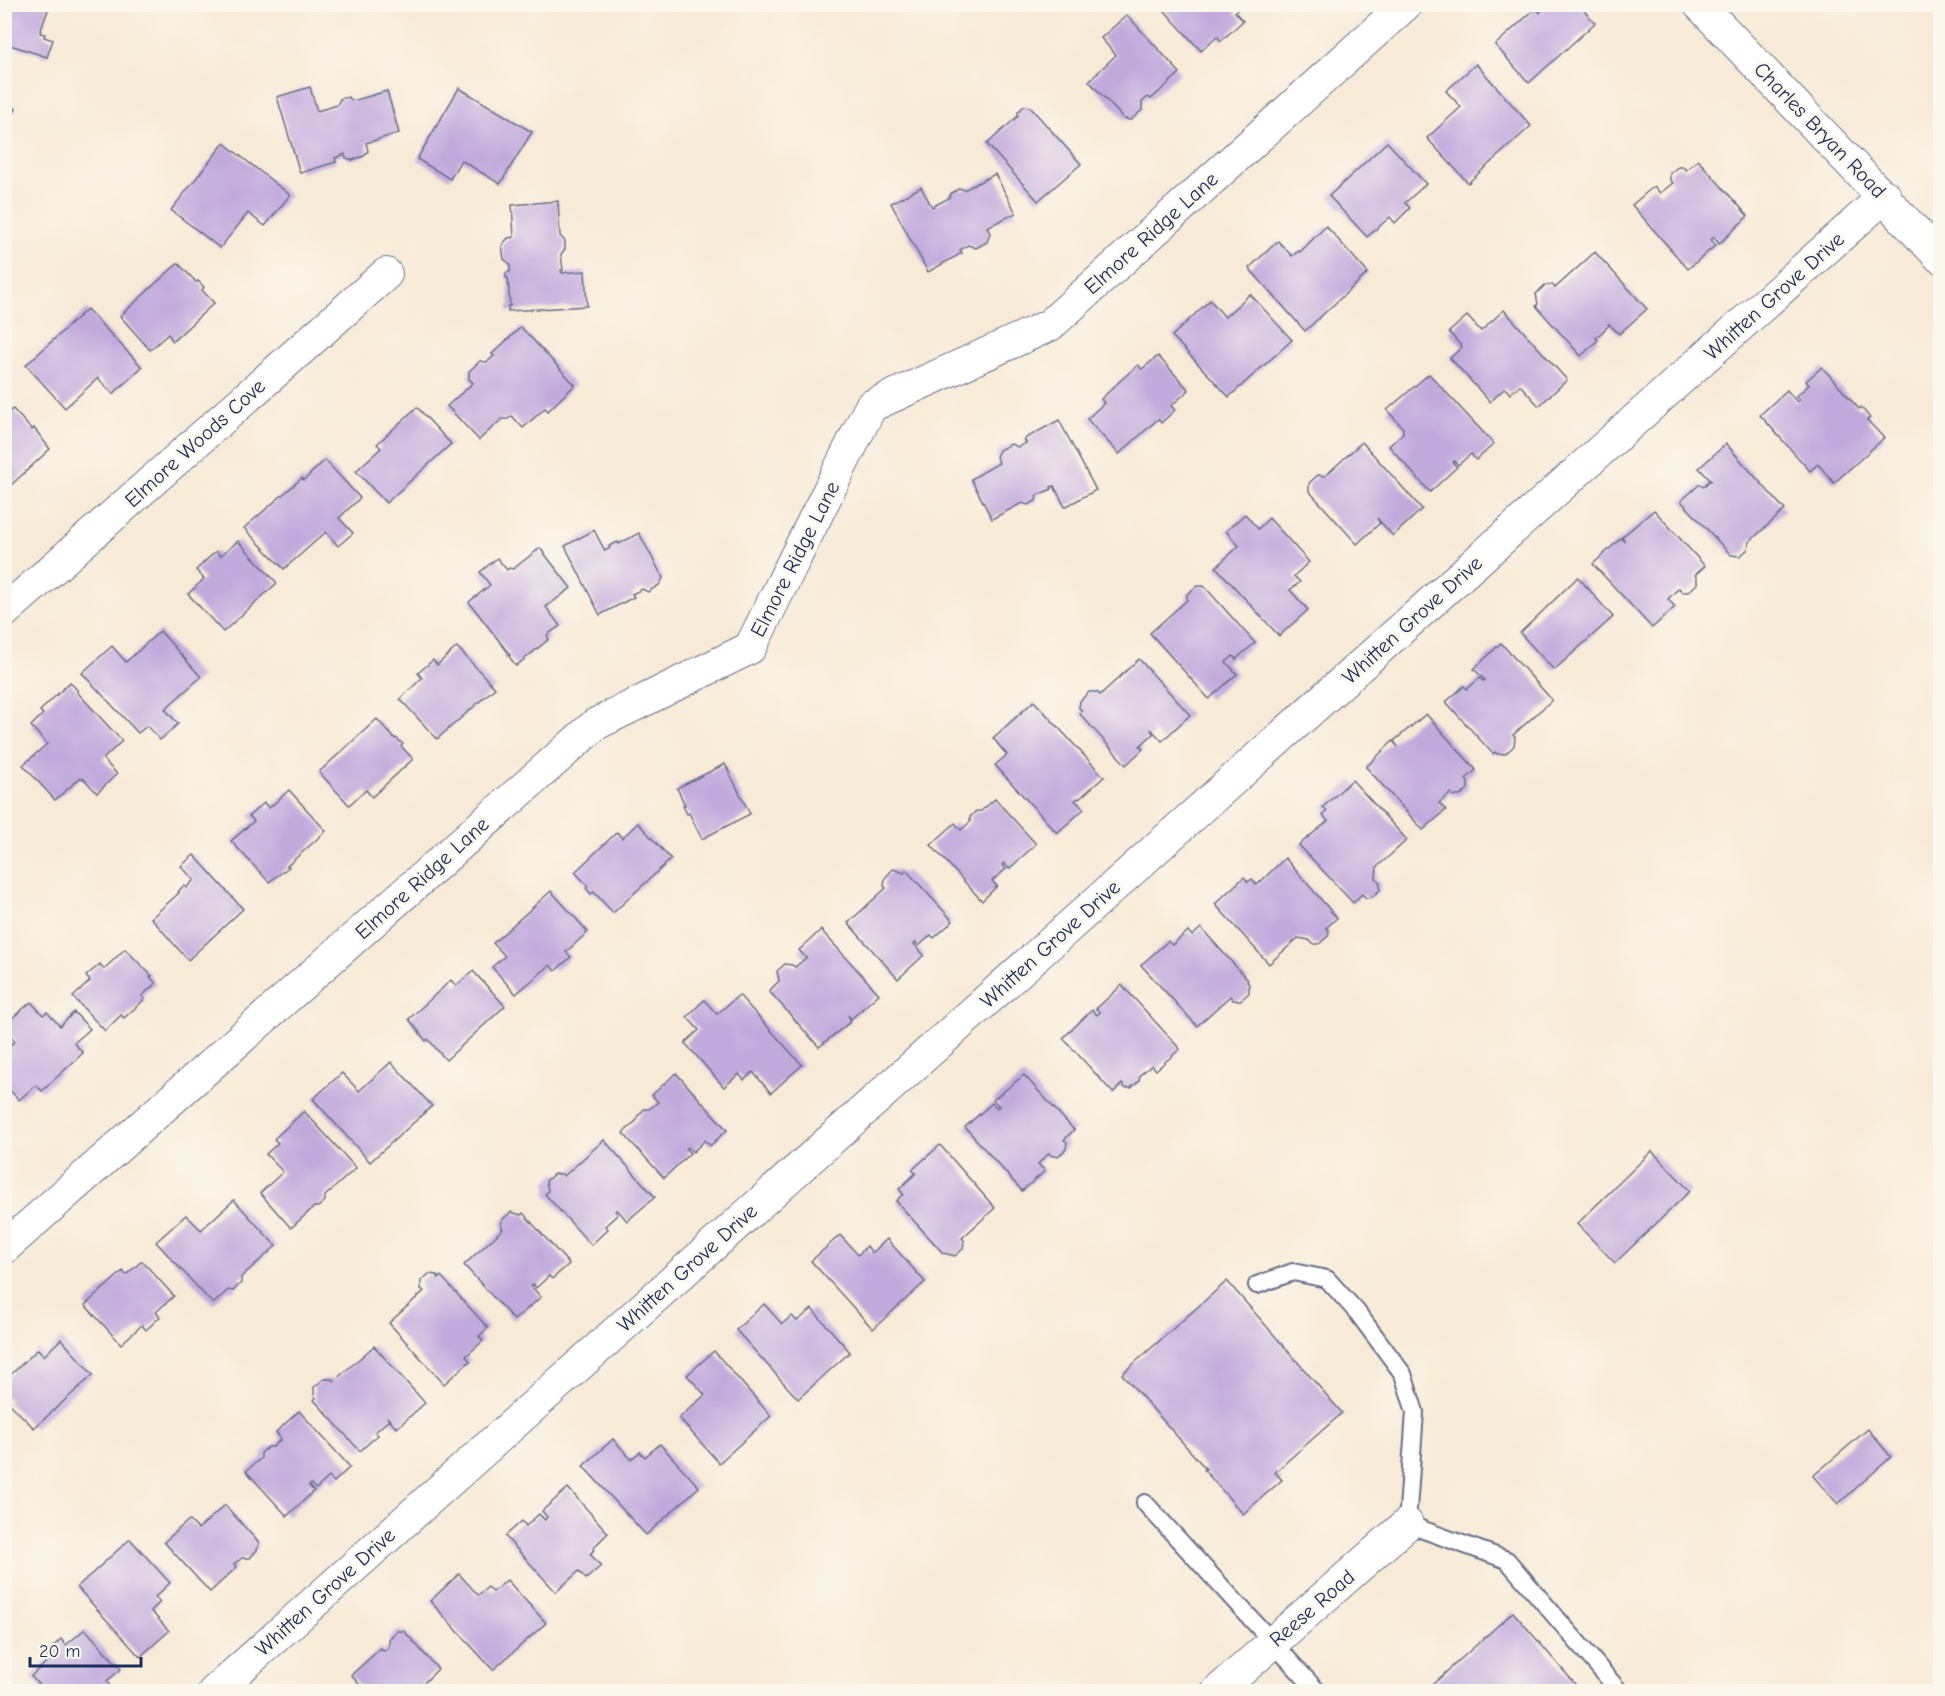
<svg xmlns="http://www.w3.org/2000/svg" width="1945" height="1696" font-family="'Comic Neue',sans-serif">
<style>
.building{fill:#c1abdd}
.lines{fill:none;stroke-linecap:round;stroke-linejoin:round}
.lane-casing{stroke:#687088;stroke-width:20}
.street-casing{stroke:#687088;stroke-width:34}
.lane{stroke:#fff;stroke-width:16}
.street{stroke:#fff;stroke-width:32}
.labels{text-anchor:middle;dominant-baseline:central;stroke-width:5;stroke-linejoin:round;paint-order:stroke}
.street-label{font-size:21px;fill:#1b2f5e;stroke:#fbf7ec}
</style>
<rect width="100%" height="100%" fill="#fbf7ec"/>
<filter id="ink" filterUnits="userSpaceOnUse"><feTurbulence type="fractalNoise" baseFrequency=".0167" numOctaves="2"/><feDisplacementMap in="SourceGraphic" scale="12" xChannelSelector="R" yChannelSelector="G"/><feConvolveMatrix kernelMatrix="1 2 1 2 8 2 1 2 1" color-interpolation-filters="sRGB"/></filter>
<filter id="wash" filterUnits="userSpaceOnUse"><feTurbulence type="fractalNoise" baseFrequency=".008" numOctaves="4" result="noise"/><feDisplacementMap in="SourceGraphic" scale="24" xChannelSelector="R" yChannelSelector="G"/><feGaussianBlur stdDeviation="1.35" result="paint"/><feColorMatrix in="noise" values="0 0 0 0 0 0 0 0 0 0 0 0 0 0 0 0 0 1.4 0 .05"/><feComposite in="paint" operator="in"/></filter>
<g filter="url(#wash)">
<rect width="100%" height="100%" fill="#f7ead6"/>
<g id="blocks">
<g class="building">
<polygon points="4,4 50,4 40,33 45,34 44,37 53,40 47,57 4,43"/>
<polygon points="1167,4 1243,4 1235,12 1243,21 1221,41 1217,36 1201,51 1163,9"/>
<polygon points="1549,4 1578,4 1595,23 1529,83 1495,45 1536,8 1540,13"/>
<polygon points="1127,15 1180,73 1151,99 1148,97 1142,102 1142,110 1131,120 1124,119 1089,81 1116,55 1101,38"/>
<polygon points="1476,64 1531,126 1468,183 1427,138 1461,107 1446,91"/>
<polygon points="310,87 317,111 337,105 340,99 348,97 353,101 387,91 399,133 366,143 368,151 364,156 352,160 346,158 345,154 335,158 336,162 300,173 277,97"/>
<polygon points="459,88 532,132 500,184 461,160 450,179 417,159"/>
<polygon points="4,101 16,109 4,127"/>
<polygon points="1024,106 1030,107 1081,164 1038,201 987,144 1018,116 1018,112"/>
<polygon points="1387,142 1426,184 1405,203 1410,208 1395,223 1390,217 1367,237 1329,196"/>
<polygon points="224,143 290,195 265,226 248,213 220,248 171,210"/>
<polygon points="1698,160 1748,216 1719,244 1714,237 1711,240 1716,245 1688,269 1632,205 1654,186 1660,193 1673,183 1670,180 1670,173 1678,167 1683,167 1686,170"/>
<polygon points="995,174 1016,213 987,227 990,233 987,242 976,248 968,245 960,250 962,253 928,272 891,203 921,187 932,207 949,198 951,193 960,188 964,190"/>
<polygon points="558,201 560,236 565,241 565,249 561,254 563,270 561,270 562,273 585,271 587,306 508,311 508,306 510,306 508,278 506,278 506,273 510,272 510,264 504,259 502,245 508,238 514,237 512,205"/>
<polygon points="1326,226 1368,273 1305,331 1249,268 1278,241 1292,256 1299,251 1300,252"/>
<polygon points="1595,252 1647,309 1619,334 1608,323 1609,325 1596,338 1598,340 1581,356 1536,306 1538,304 1536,294 1545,285 1553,285 1555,288"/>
<polygon points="178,263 196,282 198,281 204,287 202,290 214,303 173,341 168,334 150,350 120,316"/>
<polygon points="1250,294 1292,340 1229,397 1172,336 1210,300 1225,317"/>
<polygon points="87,309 142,367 113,394 98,378 65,408 26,365"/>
<polygon points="1504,310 1567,380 1539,406 1520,385 1510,394 1505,388 1490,402 1450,358 1462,347 1449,332 1467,316 1481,331"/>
<polygon points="521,327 575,385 548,411 545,408 523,428 512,416 508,419 502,419 479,440 447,406 473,383 469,379 469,371 480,361 487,362 494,356 492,354"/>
<polygon points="1158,356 1189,390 1171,406 1175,410 1161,423 1158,419 1119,454 1087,419 1104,403 1101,399 1121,380 1138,365 1142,369"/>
<polygon points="1822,367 1859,409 1861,407 1870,418 1867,420 1884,438 1834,483 1818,464 1810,471 1760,415 1787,390 1797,402 1800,400 1796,396 1809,385 1806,381"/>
<polygon points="1429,374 1494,444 1476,460 1471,454 1458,465 1454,461 1453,463 1457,467 1430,492 1389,446 1403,433 1403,428 1387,410"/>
<polygon points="417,407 451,444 386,503 356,471 381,448 377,444"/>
<polygon points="13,409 32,430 34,428 50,449 9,487 4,482 4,416"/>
<polygon points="1059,420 1096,490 1065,507 1054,486 1051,487 1052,489 1037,495 1036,501 1028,505 1022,503 992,519 971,479 999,463 996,457 999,450 1011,444 1018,447 1026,443 1024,439"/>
<polygon points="1362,442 1422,509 1393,536 1377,518 1380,523 1357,544 1309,491 1309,483 1318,475 1325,476"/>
<polygon points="1726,444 1785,510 1749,542 1748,549 1740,556 1731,555 1681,501 1700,484 1703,487 1709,481 1711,481 1699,468"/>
<polygon points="325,460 360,498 339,518 353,533 338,546 326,532 284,569 244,528 302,478 304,480"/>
<polygon points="1654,510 1705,566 1695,575 1697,578 1697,584 1688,592 1682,592 1679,588 1668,599 1675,607 1652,628 1593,564 1621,538 1625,542 1622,537"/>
<polygon points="1245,514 1258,529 1269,518 1309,562 1294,576 1300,582 1290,590 1308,610 1279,636 1216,567 1239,546 1226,531"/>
<polygon points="594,530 605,551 610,548 609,546 618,542 619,544 639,533 663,578 659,585 648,592 642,589 632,594 634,597 600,615 565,546"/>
<polygon points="238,541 277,583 223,632 188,594 204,579 196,570 216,551 220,556"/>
<polygon points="540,548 571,588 546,607 560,626 547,635 549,639 516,666 508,655 510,655 469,602 490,585 480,572 497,558 507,570 509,568 513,569"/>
<polygon points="1578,577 1613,617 1554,670 1520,633"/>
<polygon points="1197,586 1204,586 1255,643 1236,659 1233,656 1226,662 1237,674 1209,699 1150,633 1187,600 1187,594"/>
<polygon points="160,631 201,677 165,709 178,724 160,740 147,726 138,733 82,673 112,646 126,662"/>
<polygon points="1501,643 1552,700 1513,735 1515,737 1514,746 1505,754 1497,754 1495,752 1493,754 1446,702 1464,686 1467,689 1480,678 1483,681 1485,680 1474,669"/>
<polygon points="457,647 495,688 437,739 400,699 422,678 418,673 433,660 437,665"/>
<polygon points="1139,659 1190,715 1162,741 1151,729 1153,734 1140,746 1143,749 1126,765 1079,713 1082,711 1079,708 1080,701 1089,692 1097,692 1100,695"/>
<polygon points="70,682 78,691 77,692 122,741 103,759 117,774 97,793 84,779 80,778 55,800 23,765 47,744 31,726 43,714 40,711"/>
<polygon points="1034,701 1104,777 1079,799 1078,798 1075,800 1084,809 1057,833 995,765 1007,755 993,738"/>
<polygon points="1426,714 1476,770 1466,779 1468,782 1468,789 1460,796 1453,796 1451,793 1439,803 1446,810 1423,830 1366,767 1393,741 1398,747 1394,741"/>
<polygon points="377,719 395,739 396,738 403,744 401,746 413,759 372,797 366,790 349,805 319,772"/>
<polygon points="725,764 750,814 702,839 689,813 687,814 683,806 685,805 677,788"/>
<polygon points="1352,780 1407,840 1377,867 1376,878 1380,883 1380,890 1372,897 1366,898 1362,894 1353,903 1299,845 1328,821 1323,815 1327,811 1323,807"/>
<polygon points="289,790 326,831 287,866 289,867 269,882 231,841 254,821 249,816 264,803 269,808"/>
<polygon points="995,799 1036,844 1009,869 1004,863 1002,865 1006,869 992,881 997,886 982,901 931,845 955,823 961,830 970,822 970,817 976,811 981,811"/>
<polygon points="638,823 671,859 613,913 594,892 591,894 586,888 588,886 575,872 617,832 622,838"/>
<polygon points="194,855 243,909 188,960 151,918 179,893 178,892 184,885 186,888 194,880 181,866"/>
<polygon points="1285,858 1337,918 1326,928 1329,930 1328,936 1319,944 1313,944 1309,940 1298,938 1269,964 1215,904 1244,877 1248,882 1252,879 1257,885"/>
<polygon points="893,869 904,873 906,870 953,921 934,938 931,935 919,946 916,942 914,944 924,955 898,979 848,923 886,888 884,886 885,878"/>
<polygon points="551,891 588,932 566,952 571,957 555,971 550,965 516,994 492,967 505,956 493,943"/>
<polygon points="1201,928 1248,980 1247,982 1249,984 1249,993 1241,1000 1233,1000 1230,996 1197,1026 1141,965 1168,941 1172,945 1188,931 1192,936"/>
<polygon points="821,930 879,994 851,1019 848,1015 851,1021 819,1047 769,991 779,981 777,971 785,964 792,965 795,967 806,958 799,950"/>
<polygon points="125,949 152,976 150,977 156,983 142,996 145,999 124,1018 121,1015 105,1031 73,997 90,981 86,976 100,964 104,969"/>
<polygon points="473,971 505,1006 446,1060 428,1039 426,1041 409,1019 451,980 456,986"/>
<polygon points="1122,985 1180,1049 1156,1070 1152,1065 1140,1075 1139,1081 1131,1088 1125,1088 1122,1084 1113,1093 1063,1038 1092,1010 1097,1015 1100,1012 1096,1009"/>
<polygon points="739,995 802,1065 771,1093 753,1072 744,1080 739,1074 724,1087 685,1043 699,1030 687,1017 704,1000 717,1014"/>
<polygon points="31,1002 43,1015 47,1012 60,1026 74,1012 90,1029 74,1043 83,1053 42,1091 36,1085 19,1100 4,1084 4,1051 15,1041 4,1029 4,1025"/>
<polygon points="391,1062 432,1106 370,1162 313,1099 342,1073 359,1091"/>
<polygon points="676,1073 727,1130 710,1146 705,1140 693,1152 688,1147 686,1149 690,1153 664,1178 623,1133 637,1120 638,1116 644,1109 649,1109 658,1102 652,1095"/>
<polygon points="1024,1075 1074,1130 1064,1140 1067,1142 1066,1149 1058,1156 1052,1156 1049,1153 1038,1164 1045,1171 1022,1191 965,1127 992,1103 997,1108 999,1106 993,1100"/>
<polygon points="304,1111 356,1168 325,1196 325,1201 318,1207 314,1207 291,1228 260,1193 283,1172 266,1154 278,1143 274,1139"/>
<polygon points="604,1140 655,1197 627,1221 617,1209 615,1211 618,1214 605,1226 608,1229 591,1245 545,1194 548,1191 546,1181 554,1174 562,1174 564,1176"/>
<polygon points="940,1145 995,1208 962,1238 964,1240 963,1249 955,1256 943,1253 896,1201 903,1194 899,1189 916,1173 912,1170"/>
<polygon points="1652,1151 1690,1191 1615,1263 1577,1224"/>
<polygon points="234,1200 276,1246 241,1277 241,1283 233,1291 228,1290 213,1304 156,1242 186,1215 201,1230"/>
<polygon points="511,1212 521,1215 523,1213 569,1264 552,1279 549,1276 536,1288 533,1284 531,1286 541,1297 514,1320 464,1265 503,1229 501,1226 502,1220"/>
<polygon points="840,1235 858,1255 867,1246 872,1253 887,1239 925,1282 873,1329 811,1261"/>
<polygon points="142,1261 174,1296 156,1312 160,1317 146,1330 142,1325 121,1344 85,1305 123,1271 126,1275"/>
<polygon points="429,1274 437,1275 439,1278 441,1276 488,1328 479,1336 483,1341 466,1356 470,1361 444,1384 389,1323 424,1291 421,1289 421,1281"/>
<polygon points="1227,1281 1342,1413 1275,1472 1282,1480 1243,1514 1204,1470 1206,1469 1122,1374"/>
<polygon points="764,1304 782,1324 792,1316 797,1321 812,1309 850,1352 798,1399 736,1330"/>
<polygon points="61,1339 93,1375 34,1428 8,1402 10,1400 4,1395 4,1381 38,1349 44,1356"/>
<polygon points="374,1346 425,1403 397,1428 387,1417 389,1420 375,1432 378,1435 360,1451 314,1400 316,1398 314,1395 314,1387 324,1379 332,1379 334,1381"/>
<polygon points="714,1351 771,1416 719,1463 679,1418 705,1395 687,1375"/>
<polygon points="299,1411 350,1467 334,1482 329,1477 316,1489 311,1484 309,1486 314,1491 287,1516 246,1471 261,1458 261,1453 268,1447 273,1447 281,1439 276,1432"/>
<polygon points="1868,1429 1891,1457 1838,1504 1813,1476"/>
<polygon points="613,1439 631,1459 640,1452 645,1457 660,1444 699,1487 646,1535 583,1466"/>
<polygon points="568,1488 608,1533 595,1546 594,1550 590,1554 601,1566 586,1579 579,1571 556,1592 505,1536 522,1521 526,1526 539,1514 545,1520 547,1517 542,1511"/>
<polygon points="225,1505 259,1543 257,1550 250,1558 242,1558 234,1564 237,1567 210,1592 164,1542 189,1520 198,1529"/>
<polygon points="130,1539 170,1583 155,1597 160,1602 151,1611 169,1631 140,1657 77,1587"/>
<polygon points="459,1574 478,1595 488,1587 493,1592 507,1580 546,1623 493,1670 430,1601"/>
<polygon points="1513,1612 1582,1692 1440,1692 1433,1684"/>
<polygon points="85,1629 121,1669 107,1681 109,1684 101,1692 45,1692 31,1676 50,1659 45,1654 61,1639 66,1645"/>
<polygon points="397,1631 404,1631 438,1669 415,1692 366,1692 351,1675 381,1648 384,1651 389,1647 389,1639"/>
</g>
</g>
</g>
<g filter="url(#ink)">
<use href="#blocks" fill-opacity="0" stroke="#687088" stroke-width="1.5"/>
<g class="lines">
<defs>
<g id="lane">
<polyline points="1257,1285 1293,1272 1327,1279 1357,1312 1403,1374 1415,1412 1407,1524 1507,1560 1620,1692"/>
<polyline points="1145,1503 1318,1692"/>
</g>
<g id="street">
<polyline points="1699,4 1940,257"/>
<polyline points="4,612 386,274"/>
<polyline points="4,1248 596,724 750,648 871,406 1050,325 1406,4"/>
<polyline points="214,1692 1885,196"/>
<polyline points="1217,1692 1407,1524"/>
</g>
</defs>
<use href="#lane" class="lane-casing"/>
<use href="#street" class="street-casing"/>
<use href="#lane" class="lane"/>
<use href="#street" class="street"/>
</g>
</g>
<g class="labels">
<g class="street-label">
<text transform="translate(1820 130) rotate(46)">Charles Bryan Road</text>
<text transform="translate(1151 233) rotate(-42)">Elmore Ridge Lane</text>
<text transform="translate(1774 296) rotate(-42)">Whitten Grove Drive</text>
<text transform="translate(195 443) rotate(-42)">Elmore Woods Cove</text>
<text transform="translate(795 559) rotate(-63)">Elmore Ridge Lane</text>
<text transform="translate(1412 620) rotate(-42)">Whitten Grove Drive</text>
<text transform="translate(422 878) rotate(-42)">Elmore Ridge Lane</text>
<text transform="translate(1050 944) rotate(-42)">Whitten Grove Drive</text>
<text transform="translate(687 1268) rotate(-42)">Whitten Grove Drive</text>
<text transform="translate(325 1592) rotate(-42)">Whitten Grove Drive</text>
<text transform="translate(1312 1608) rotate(-41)">Reese Road</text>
</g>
</g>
<rect width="1945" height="1696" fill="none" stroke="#fbf7ec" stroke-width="24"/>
<path d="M30 1657v9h111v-9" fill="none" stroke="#1b2f5e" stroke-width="3"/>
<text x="39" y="1657" font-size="18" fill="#1b2f5e" stroke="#fbf7ec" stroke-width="4.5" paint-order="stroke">20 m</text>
</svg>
